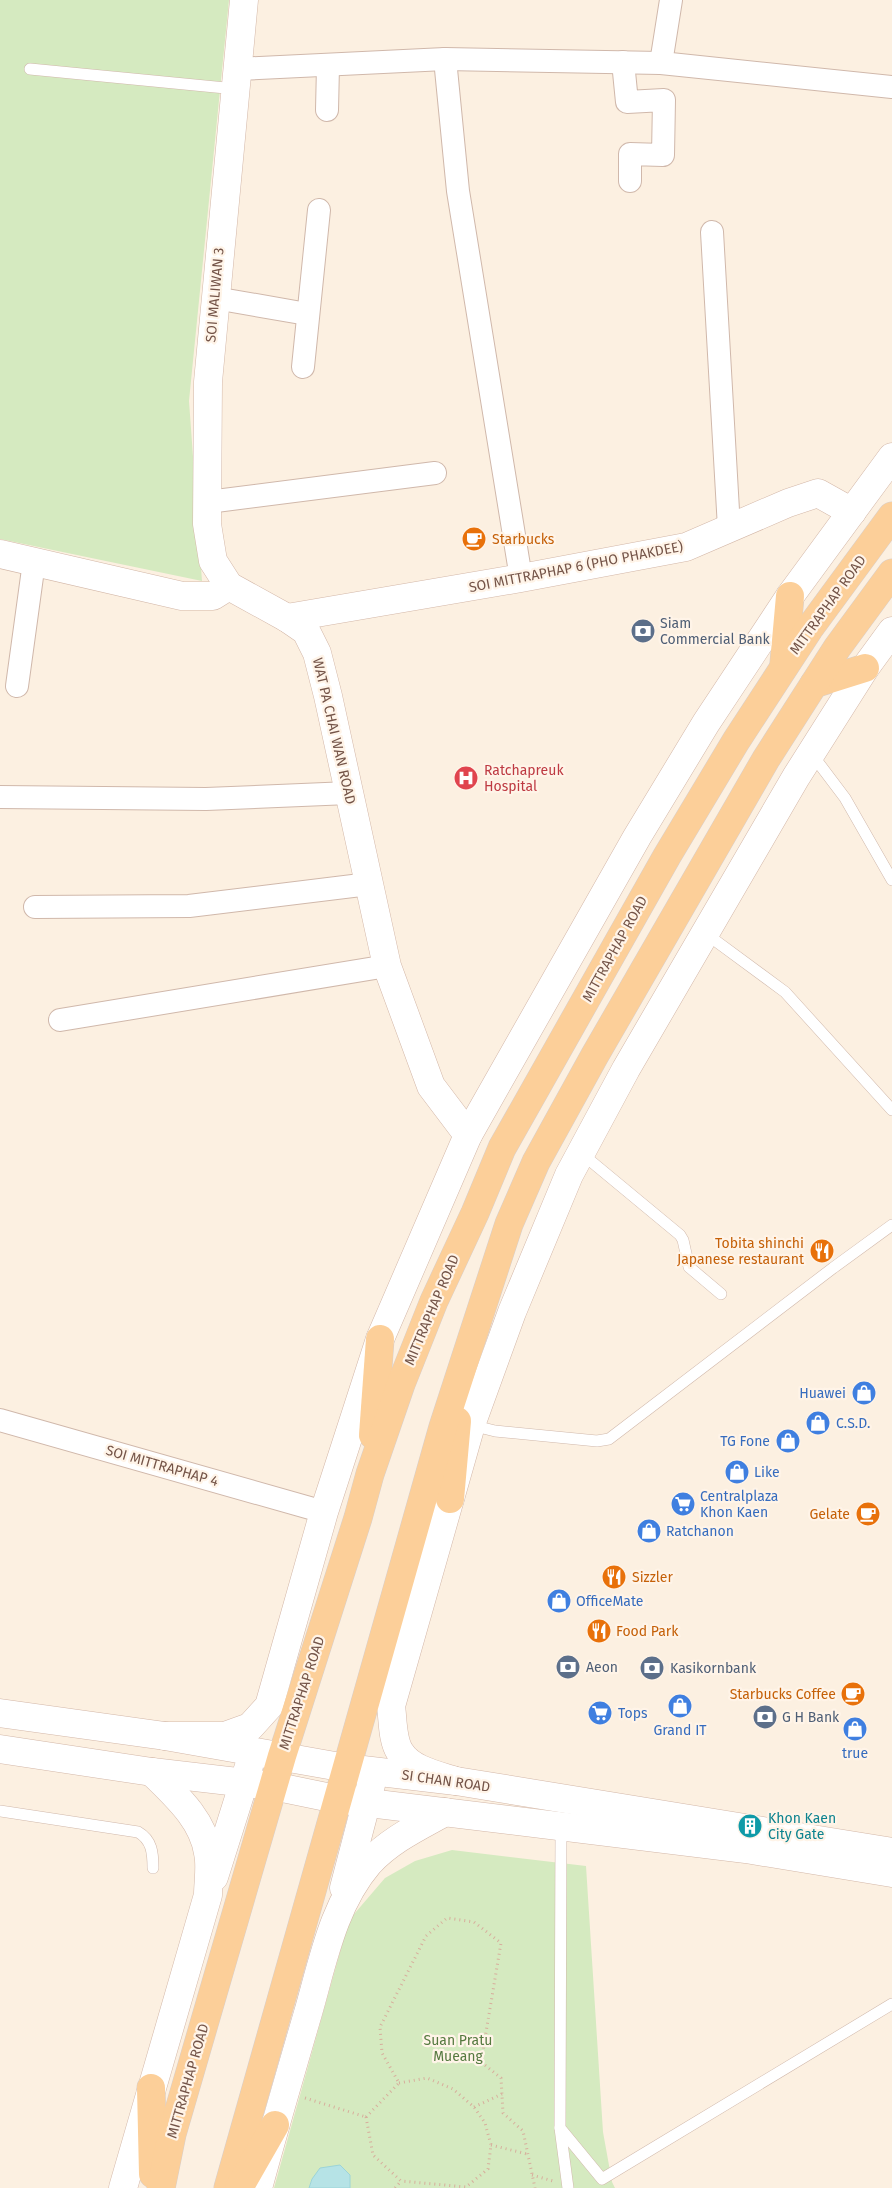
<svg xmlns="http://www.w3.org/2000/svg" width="892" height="2188" font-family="'Fira Sans',sans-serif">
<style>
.green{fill:#d5eac0}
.water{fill:#b6e3e6;stroke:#9cd4d8}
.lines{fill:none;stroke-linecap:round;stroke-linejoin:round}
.lane-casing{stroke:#d0b8ab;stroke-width:12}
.street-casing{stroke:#d0b8ab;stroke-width:24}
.secondary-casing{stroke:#d3b7a8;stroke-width:29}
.primary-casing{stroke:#d8cfcc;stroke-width:29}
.path{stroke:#d7ae9c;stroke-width:3;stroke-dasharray:1 4;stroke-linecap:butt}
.lane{stroke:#fff;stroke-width:11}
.street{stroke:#fff;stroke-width:22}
.secondary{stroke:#fff;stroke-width:28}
.primary{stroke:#fccf99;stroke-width:28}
.labels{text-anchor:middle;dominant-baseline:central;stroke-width:4.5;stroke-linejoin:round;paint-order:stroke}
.street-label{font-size:14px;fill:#745448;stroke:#fff4e8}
.food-label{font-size:14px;fill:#c56008;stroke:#fff4e8;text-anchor:start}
.service-label{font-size:14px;fill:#4e5e75;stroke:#fff4e8;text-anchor:start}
.health-label{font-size:14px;fill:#be3a42;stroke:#fff4e8;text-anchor:start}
.shop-label{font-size:14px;fill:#366cbe;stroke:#fff4e8;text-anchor:start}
.culture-label{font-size:14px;fill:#0d838f;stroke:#fff4e8;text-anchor:start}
.park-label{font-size:14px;fill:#567a40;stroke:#fff4e8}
</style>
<rect width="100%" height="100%" fill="#fcf0e1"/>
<g class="green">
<polygon points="0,0 229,0 189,401 202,581 0,539"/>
<polygon points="452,1850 586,1866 603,2132 612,2182 615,2188 350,2188 350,2175 312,2179 309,2188 274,2188 349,1920 385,1878 415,1861"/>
</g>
<polygon class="water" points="340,2165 350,2175 350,2188 309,2188 312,2179 320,2168"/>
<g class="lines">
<defs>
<g id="lane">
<polyline points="30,69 236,89"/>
<polyline points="811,753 845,798 892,880"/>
<polyline points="705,933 785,992 892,1110"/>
<polyline points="581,1153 680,1235 683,1240 689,1267 721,1294"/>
<polyline points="471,1425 495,1431 597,1441 609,1439 833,1268 892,1225"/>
<path d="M 0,1811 L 138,1832 C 152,1840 153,1853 153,1868"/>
<polyline points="561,1827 560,2128 602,2179 892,2004"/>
<polyline points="560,2128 568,2188"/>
</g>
<g id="street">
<polyline points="445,59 458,191 521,578"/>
<polyline points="623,62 627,102 664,100 663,155 630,154 630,181"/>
<polyline points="661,63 671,0"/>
<polyline points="238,69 445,59 661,63 892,87"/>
<polyline points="327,110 328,66"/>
<polyline points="712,232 729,528"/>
<polyline points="215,298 307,314"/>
<polyline points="303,367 319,210"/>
<polyline points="208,502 435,473"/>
<polyline points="17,686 34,562"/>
<polyline points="0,797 206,799 349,793"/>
<polyline points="35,907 189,906 369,884"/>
<polyline points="60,1020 387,966"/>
<polyline points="0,1420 324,1512"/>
</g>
<g id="secondary">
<polyline points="244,0 208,382 207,524 213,561 229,586 287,618 306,631 317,653 328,696 387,966 431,1086 468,1135"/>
<polyline points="0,554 182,596 213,596 229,586"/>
<polyline points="287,618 521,578 686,547 788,503 818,493 852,512"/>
<polyline points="0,1713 165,1736 346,1768 456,1781 892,1852"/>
<polyline points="165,1736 225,1736 250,1727 269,1706 324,1512 380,1339 468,1135 637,837 706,723 790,596 892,457"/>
<polyline points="0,1749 152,1772 273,1786 336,1799 746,1849 892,1873"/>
<path d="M 456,1781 C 437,1775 411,1770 400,1752 C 392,1740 393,1719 391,1706 L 471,1425 L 512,1312 L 569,1175 L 626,1069 L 796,777 L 865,668 L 892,631"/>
<polyline points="214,1877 249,1766"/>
<polyline points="344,1888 371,1785"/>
<path d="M 123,2188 L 208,1895 C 208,1882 211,1866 208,1853 C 203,1819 175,1795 152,1772"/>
<path d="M 258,2188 C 274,2129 291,2071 308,2013 C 323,1961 333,1905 369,1863 C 390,1840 418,1827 445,1812"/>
</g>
<g id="primary">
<polyline points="784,663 790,596"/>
<polyline points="814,684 865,668"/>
<polyline points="373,1435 380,1339"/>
<polyline points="450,1499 457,1421"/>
<polyline points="151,2088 153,2174"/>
<polyline points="161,2188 172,2134 282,1756 358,1518 370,1474 401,1384 434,1301 475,1213 502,1148 667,856 736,741 809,629 892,516"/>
<polyline points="228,2188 443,1427 509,1224 536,1162 595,1055 766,759 837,648 892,573"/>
<polyline points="239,2188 275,2125"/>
</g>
</defs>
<use href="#lane" class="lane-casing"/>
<use href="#street" class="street-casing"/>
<use href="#secondary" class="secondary-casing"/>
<use href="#primary" class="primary-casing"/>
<g class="path">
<polyline points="399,2083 427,2078 453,2089 474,2107 485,2123 491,2145 488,2169 466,2187 401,2181"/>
<polyline points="305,2098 366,2117"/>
<polyline points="474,2107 502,2094"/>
<polyline points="366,2117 399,2083 382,2053 380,2027 426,1936 447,1918 474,1922 501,1943 481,2062 501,2078 503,2113 523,2131 535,2188"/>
<polyline points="366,2117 373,2155 401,2181 395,2188"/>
<polyline points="491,2145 527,2154"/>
<polyline points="532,2175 553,2181"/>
</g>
<use href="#lane" class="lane"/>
<use href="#street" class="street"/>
<use href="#secondary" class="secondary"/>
<use href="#primary" class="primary"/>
</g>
<defs>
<symbol id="cafe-disc" viewBox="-11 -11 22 22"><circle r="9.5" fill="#e8710a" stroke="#fff4e8"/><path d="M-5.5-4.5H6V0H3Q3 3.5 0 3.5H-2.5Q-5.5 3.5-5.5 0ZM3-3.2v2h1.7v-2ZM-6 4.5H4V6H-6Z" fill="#fff"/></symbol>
<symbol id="bank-disc" viewBox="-11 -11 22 22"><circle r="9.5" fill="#5c6f8a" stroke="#fff4e8"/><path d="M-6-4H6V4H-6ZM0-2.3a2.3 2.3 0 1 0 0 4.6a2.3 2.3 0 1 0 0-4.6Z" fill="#fff"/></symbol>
<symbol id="hospital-disc" viewBox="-11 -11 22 22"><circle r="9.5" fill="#e0444e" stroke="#fff4e8"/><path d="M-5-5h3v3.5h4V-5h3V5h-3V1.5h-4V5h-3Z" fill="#fff"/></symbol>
<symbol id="restaurant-disc" viewBox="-11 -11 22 22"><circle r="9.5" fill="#e8710a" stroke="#fff4e8"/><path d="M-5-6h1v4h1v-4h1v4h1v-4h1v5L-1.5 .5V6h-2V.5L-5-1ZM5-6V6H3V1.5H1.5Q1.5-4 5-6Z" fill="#fff"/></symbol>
<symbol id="shop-disc" viewBox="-11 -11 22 22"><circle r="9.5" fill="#3f7fe0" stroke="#fff4e8"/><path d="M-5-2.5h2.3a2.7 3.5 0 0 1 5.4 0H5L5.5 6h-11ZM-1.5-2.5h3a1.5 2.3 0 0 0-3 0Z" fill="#fff"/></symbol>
<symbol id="supermarket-disc" viewBox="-11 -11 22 22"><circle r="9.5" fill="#3f7fe0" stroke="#fff4e8"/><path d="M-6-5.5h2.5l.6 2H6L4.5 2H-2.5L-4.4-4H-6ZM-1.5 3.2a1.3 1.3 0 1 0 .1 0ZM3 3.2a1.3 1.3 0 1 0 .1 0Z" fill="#fff"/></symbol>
<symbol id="building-disc" viewBox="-11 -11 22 22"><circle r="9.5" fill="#0f9aa8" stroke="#fff4e8"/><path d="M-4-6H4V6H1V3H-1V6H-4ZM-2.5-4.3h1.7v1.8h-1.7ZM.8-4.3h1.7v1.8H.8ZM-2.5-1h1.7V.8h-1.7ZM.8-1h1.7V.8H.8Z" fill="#fff"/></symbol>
</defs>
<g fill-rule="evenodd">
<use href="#cafe-disc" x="460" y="525" width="28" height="28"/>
<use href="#bank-disc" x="629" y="617" width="28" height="28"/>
<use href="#hospital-disc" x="452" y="764" width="28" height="28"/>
<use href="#restaurant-disc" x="808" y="1237" width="28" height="28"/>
<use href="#shop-disc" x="850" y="1379" width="28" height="28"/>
<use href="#shop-disc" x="804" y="1409" width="28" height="28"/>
<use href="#shop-disc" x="774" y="1427" width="28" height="28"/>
<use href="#shop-disc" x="723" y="1458" width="28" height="28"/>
<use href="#supermarket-disc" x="669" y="1490" width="28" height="28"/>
<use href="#cafe-disc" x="854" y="1500" width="28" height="28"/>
<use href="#shop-disc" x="635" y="1517" width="28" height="28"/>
<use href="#restaurant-disc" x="600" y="1563" width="28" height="28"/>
<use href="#shop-disc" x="545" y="1587" width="28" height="28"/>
<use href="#restaurant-disc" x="585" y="1617" width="28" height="28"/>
<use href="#bank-disc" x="554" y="1653" width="28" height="28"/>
<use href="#bank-disc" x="638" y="1654" width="28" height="28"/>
<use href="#cafe-disc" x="839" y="1680" width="28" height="28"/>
<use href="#shop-disc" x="666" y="1692" width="28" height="28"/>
<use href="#supermarket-disc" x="586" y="1699" width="28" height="28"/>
<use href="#bank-disc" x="751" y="1703" width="28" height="28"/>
<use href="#shop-disc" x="841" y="1715" width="28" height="28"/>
<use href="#building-disc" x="736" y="1812" width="28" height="28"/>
</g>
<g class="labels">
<g class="street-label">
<text transform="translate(215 295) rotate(-85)">SOI MALIWAN 3</text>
<text transform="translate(576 567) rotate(-11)">SOI MITTRAPHAP 6 (PHO PHAKDEE)</text>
<text transform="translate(828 605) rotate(-54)">MITTRAPHAP ROAD</text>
<text transform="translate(334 731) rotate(77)">WAT PA CHAI WAN ROAD</text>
<text transform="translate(615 949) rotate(-61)">MITTRAPHAP ROAD</text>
<text transform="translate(432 1310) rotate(-67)">MITTRAPHAP ROAD</text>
<text transform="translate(162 1466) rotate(16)">SOI MITTRAPHAP 4</text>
<text transform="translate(302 1693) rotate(-72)">MITTRAPHAP ROAD</text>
<text transform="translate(446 1781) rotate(8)">SI CHAN ROAD</text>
<text transform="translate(188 2081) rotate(-74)">MITTRAPHAP ROAD</text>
</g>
<g class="food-label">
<text x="492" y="539">Starbucks</text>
<text x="804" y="1243" text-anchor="end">Tobita shinchi<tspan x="804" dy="16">Japanese restaurant</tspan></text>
<text x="850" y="1514" text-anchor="end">Gelate</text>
<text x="632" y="1577">Sizzler</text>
<text x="616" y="1631">Food Park</text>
<text x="836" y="1694" text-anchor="end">Starbucks Coffee</text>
</g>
<g class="service-label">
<text x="660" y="623">Siam<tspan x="660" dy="16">Commercial Bank</tspan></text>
<text x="586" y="1667">Aeon</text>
<text x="670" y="1668">Kasikornbank</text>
<text x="782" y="1717">G H Bank</text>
</g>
<g class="health-label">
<text x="484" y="770">Ratchapreuk<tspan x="484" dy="16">Hospital</tspan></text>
</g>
<g class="shop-label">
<text x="846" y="1393" text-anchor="end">Huawei</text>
<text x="836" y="1423">C.S.D.</text>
<text x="770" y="1441" text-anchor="end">TG Fone</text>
<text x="754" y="1472">Like</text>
<text x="700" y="1496">Centralplaza<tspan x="700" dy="16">Khon Kaen</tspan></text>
<text x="666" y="1531">Ratchanon</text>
<text x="576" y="1601">OfficeMate</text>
<text x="618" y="1713">Tops</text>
<text x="680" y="1730" text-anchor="middle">Grand IT</text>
<text x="855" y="1753" text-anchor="middle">true</text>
</g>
<g class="culture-label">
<text x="768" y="1818">Khon Kaen<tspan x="768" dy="16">City Gate</tspan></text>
</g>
<g class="park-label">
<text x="458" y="2040">Suan Pratu<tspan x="458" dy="16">Mueang</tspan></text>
</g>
</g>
</svg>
